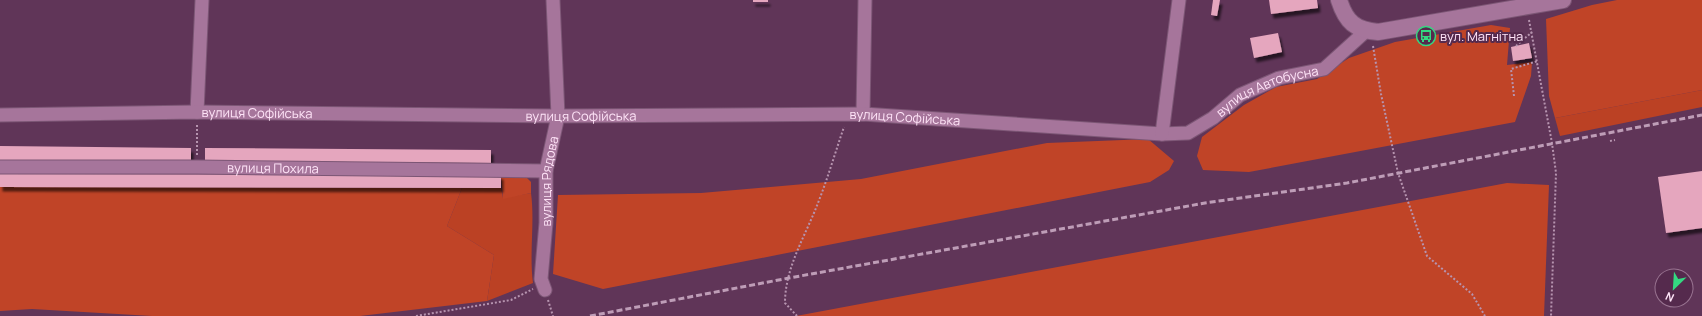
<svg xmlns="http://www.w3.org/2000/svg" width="1702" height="316" font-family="Manrope,sans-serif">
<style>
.green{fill:#bb4124}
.forest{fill:#c04427}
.building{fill:#e5a6be;filter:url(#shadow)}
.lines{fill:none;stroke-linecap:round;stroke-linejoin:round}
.minor-casing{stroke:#7c5675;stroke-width:15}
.tertiary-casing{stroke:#7c5675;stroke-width:18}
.path{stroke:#b694af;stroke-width:2;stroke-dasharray:2 2;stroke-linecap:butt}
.minor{stroke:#a6759b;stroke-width:13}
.tertiary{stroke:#a6759b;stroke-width:16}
.rail{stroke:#be9db7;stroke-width:3;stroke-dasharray:6 3;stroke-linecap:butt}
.labels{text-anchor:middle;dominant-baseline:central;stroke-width:4;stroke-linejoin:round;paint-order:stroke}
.poi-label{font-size:13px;fill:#fee3f7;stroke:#552a4d;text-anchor:start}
.street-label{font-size:13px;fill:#fee3f7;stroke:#552a4d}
</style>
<defs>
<filter id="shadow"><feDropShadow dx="2.5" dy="4.5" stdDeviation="1" flood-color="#0009"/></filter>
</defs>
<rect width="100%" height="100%" fill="#603558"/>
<g class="green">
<polygon points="1702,90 1702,107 1560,136 1555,118"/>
<path d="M 462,188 L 501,188 L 503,198 L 531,193 C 535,223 529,253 533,283 L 487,301 L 494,255 L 447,226 Z"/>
</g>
<g class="forest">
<polygon points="1617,0 1702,0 1702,90 1555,118 1549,96 1546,19 1592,5"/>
<polygon points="1491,25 1510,28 1507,65 1532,62 1531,76 1515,122 1249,172 1203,170 1197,156 1202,137 1244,105 1276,87 1317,79 1349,58 1395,42"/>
<polygon points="1148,139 1174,161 1169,170 1150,182 603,289 553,274 558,195 701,193 861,179 1047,143"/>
<polygon points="523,174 531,182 531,193 503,199 501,175"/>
<polygon points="1507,183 1549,185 1544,316 796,316"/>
<polygon points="0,187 462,188 447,226 494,255 487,301 360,316 152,316 32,309 0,311"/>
</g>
<g class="building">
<rect x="753" y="0" width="15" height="2"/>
<polygon points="1213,0 1220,0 1217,16 1211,15"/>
<polygon points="1269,0 1317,0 1318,8 1271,14"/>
<polygon points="1278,33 1282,52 1254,58 1250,38"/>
<polygon points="1529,43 1532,58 1513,61 1511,47"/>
<polygon points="0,146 191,148 191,162 0,161"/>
<polygon points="205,148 491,150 491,163 205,161"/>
<polygon points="1702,171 1702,228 1666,233 1658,177"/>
<polygon points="0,174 501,175 501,188 0,187"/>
</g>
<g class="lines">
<defs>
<g id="minor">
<polyline points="197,112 202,0"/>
<polyline points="863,114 865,0"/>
<path id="s1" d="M 0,115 L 197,112 L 558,116 L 863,114 L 1162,134 L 1188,133 L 1213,118 L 1240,95 L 1279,78 L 1324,69 L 1366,31"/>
<polyline points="1162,134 1179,0"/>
<path id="s2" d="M 0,167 L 197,167 L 546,171"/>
<path id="s3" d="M 545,290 L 541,279 L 546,223 L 546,171 L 558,116 L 553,0"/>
</g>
<path id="tertiary" d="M 1339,0 C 1346,22 1355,30 1378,32 L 1563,0"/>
</defs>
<use href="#minor" class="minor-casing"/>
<use href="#tertiary" class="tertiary-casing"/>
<g class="path">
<polyline points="1529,20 1552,143 1556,173 1551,316"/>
<polyline points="1373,46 1381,94 1398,173 1427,256 1472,294 1485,316"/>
<polyline points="1516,46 1532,32"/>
<polyline points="1514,96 1511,69 1538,61"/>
<polyline points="1610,141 1615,140"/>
<polyline points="197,155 197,124"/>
<polyline points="548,300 553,316"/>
<polyline points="416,316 511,300 533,289"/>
<path d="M 797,316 L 785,303 C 785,269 804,238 816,208 C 827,181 835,153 844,127"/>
</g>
<use href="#minor" class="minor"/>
<use href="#tertiary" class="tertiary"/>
<polyline class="rail" points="590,316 789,278 1205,203 1347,183 1702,115"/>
</g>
<defs>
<symbol id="bus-ring" viewBox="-11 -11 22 22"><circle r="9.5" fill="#552a4d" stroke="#34d881" stroke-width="1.5"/><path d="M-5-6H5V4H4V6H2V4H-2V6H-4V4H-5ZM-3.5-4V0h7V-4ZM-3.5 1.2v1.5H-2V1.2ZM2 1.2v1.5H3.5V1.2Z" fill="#34d881"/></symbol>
</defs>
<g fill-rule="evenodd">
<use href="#bus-ring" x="1415" y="25" width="22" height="22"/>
</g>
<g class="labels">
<g class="poi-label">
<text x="1440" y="36">вул. Магнітна</text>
</g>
<g class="street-label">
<text stroke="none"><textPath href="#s1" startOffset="1280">вулиця Автобусна</textPath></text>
<text stroke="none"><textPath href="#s1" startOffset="257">вулиця Софійська</textPath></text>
<text stroke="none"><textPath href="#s1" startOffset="581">вулиця Софійська</textPath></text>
<text stroke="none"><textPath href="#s1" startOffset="905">вулиця Софійська</textPath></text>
<text stroke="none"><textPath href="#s2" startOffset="273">вулиця Похила</textPath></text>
<text stroke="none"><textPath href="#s3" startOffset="110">вулиця Рядова</textPath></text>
</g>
</g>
<g transform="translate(1674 288) rotate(205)"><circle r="19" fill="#552a4d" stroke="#997491"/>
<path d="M0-3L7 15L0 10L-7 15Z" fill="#34d881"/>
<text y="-6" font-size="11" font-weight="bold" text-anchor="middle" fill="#fee3f7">N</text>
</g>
</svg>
